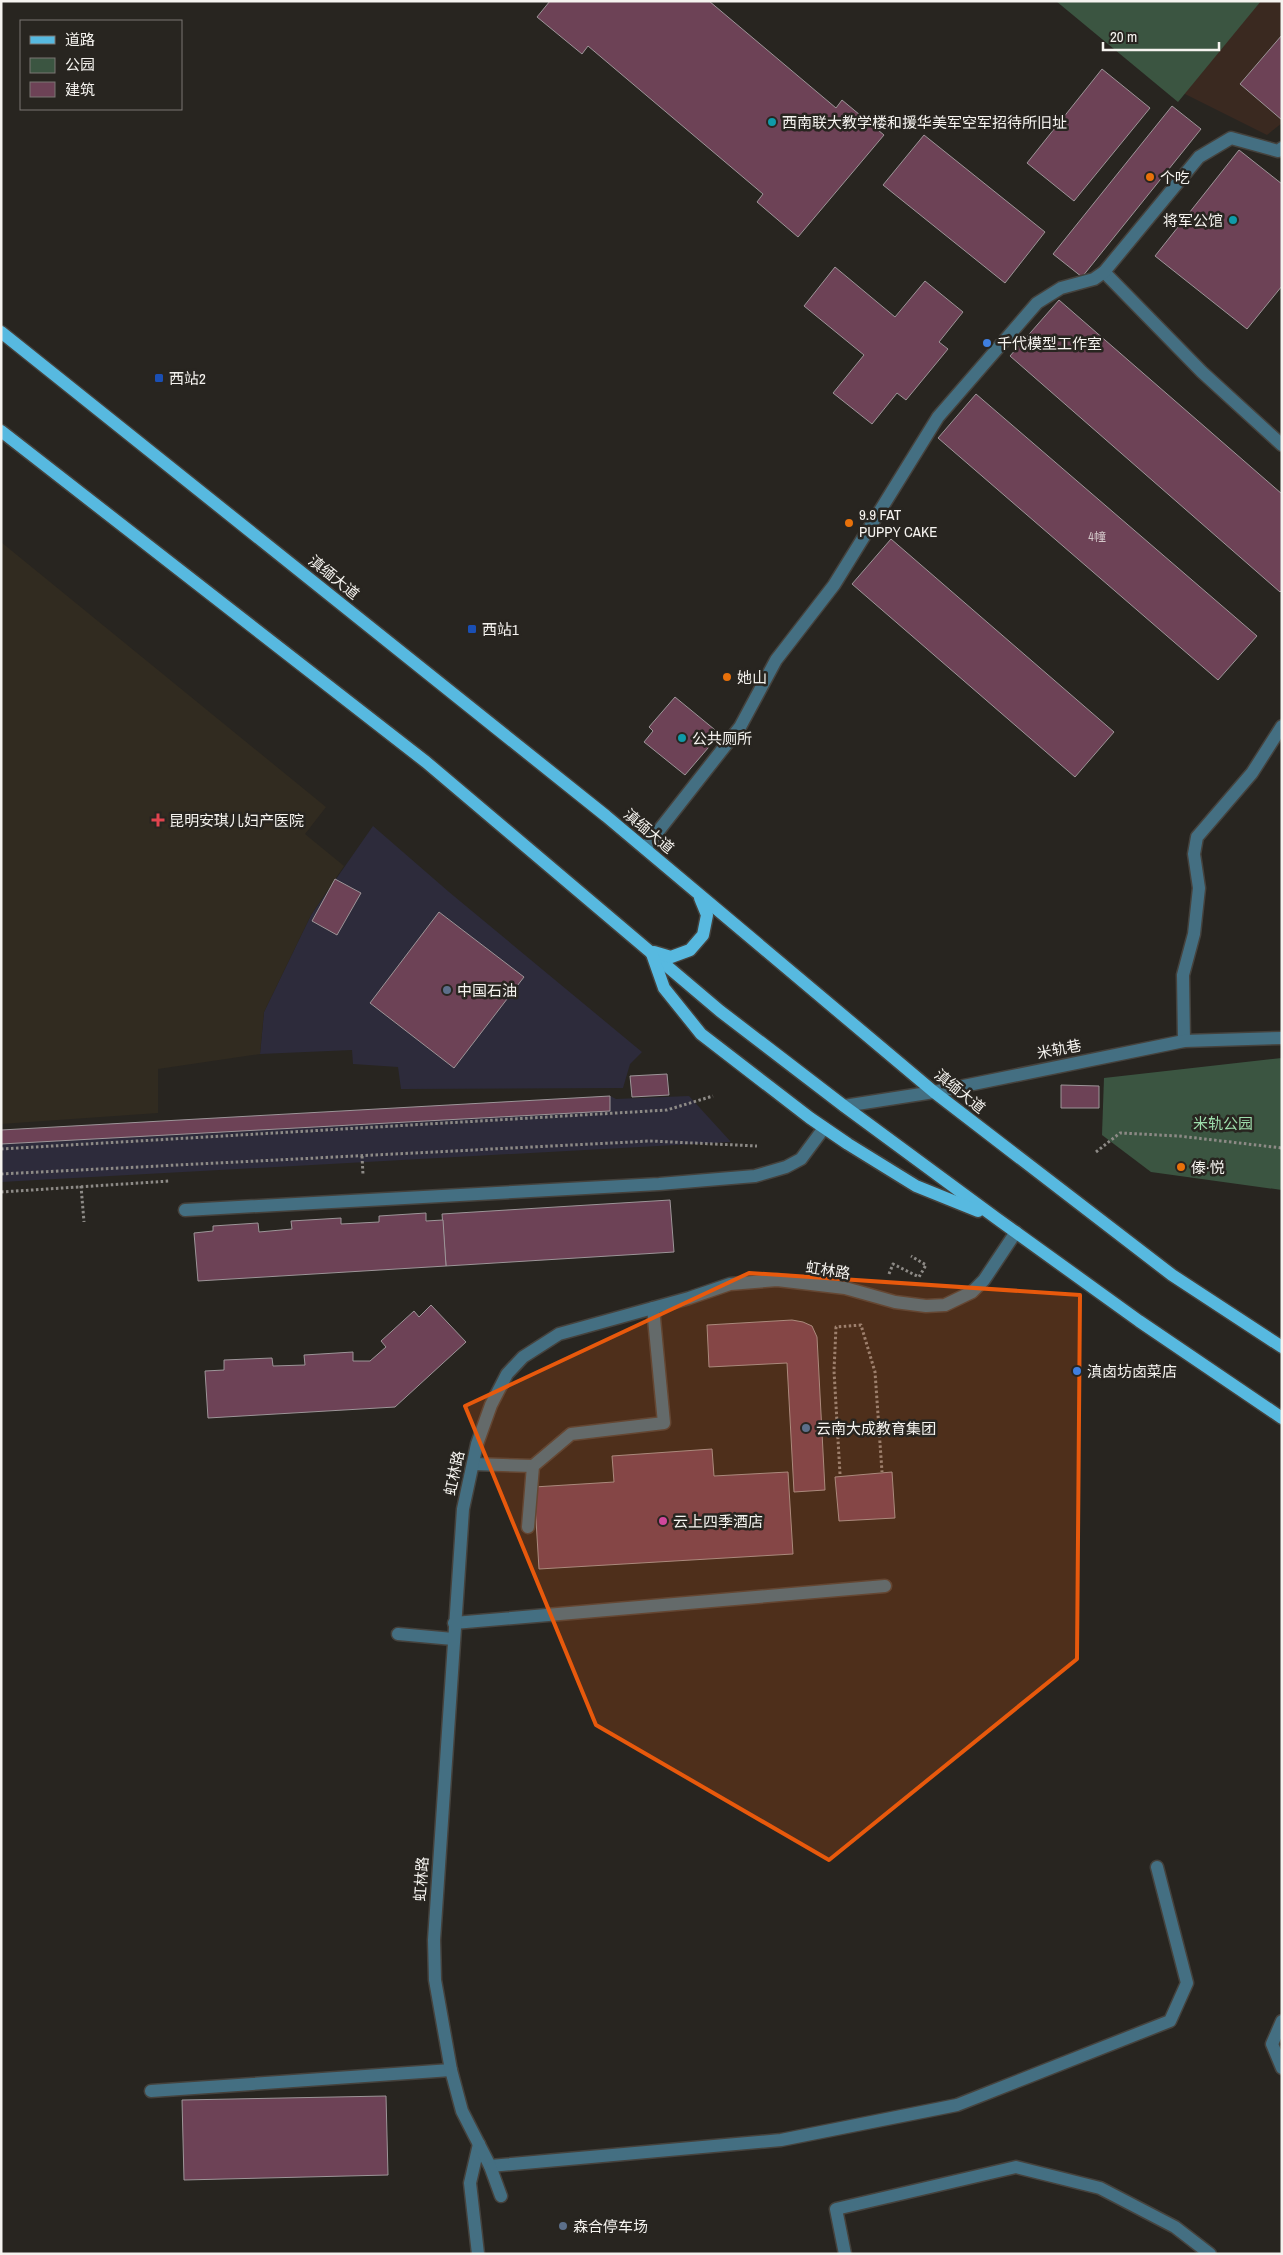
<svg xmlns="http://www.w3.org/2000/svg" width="1283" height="2255" font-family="'Archivo Narrow','Noto Sans SC',sans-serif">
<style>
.commercial{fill:#2d2b3b}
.built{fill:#312b20}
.education{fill:#3a2920}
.green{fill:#3b5541}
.building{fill:#6d4256;stroke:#9d9598}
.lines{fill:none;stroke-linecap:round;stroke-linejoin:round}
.lane-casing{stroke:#45423d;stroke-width:15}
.street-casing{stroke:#45423d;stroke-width:15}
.primary-casing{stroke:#45423d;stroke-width:15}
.path{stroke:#8d8a86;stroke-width:3;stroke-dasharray:2.5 2.5;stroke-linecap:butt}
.lane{stroke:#446f82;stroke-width:12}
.street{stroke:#446f82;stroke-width:12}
.primary{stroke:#57b9e0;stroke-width:12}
.marked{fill:#e8590c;fill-opacity:0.2;stroke:#e8590c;stroke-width:4;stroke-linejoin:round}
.culture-dot{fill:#0f9aa8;stroke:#282520;stroke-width:2}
.food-dot{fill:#e8710a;stroke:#282520;stroke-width:2}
.shop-dot{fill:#3f7fe0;stroke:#282520;stroke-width:2}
.transit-dot{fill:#1a4fb4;stroke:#282520;stroke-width:2}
.health-dot{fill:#e0444e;stroke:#282520;stroke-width:2}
.service-dot{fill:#5c6f8a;stroke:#282520;stroke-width:2}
.hotel-dot{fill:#d1479c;stroke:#282520;stroke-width:2}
.labels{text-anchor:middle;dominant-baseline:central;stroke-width:5;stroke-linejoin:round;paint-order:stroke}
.number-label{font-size:12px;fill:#d3c7c9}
.poi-label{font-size:15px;fill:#f5f3ef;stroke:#282520;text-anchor:start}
.street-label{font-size:15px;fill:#f5f3ef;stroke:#282520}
.park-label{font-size:15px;fill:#9edeac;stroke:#282520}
</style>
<rect width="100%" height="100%" fill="#282520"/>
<g class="commercial">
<polygon points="373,826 449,892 642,1052 630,1064 623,1088 401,1089 398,1067 353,1064 352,1050 260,1054 264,1012 311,915"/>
<polygon points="610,1096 616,1099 689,1096 731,1142 1,1182 1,1130"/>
</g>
<polygon class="built" points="1,542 326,807 305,834 344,866 311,915 264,1012 260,1054 158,1069 158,1113 1,1124"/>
<polygon class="education" points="1059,1 1282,1 1282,123 1267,135 1167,85"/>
<g class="green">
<polygon points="1056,1 1261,1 1178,102"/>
<polygon points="1282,1058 1282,1190 1151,1172 1102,1135 1104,1078"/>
</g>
<g class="building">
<polygon points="550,1 709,1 836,108 842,100 884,135 798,237 757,202 763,194 588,46 582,54 537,17"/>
<polygon points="1282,35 1282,120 1240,84"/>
<polygon points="1102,69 1150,108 1074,201 1027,163"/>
<polygon points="1172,106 1201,129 1082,277 1053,254"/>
<polygon points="924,135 1045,232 1005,283 883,185"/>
<polygon points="1239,150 1282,184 1282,286 1247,329 1155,256"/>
<polygon points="835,267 895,317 925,281 963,312 939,342 948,349 906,400 897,393 872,424 833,393 864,355 804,306"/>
<polygon points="1059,300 1282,494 1282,590 1280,592 1010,356"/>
<polygon points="976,394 1257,636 1218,680 938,438"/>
<polygon points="891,539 1114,732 1075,777 852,584"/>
<polygon points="675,697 720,734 685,775 644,742 653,731 649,727"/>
<polygon points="335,879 361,893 337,935 312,921"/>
<polygon points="439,912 524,977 454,1068 370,1003"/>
<polygon points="667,1074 669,1095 632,1097 630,1076"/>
<polygon points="1061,1085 1099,1086 1099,1108 1061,1108"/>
<polygon points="610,1096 610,1111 1,1144 1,1130"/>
<polygon points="670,1200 674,1252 446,1266 442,1214"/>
<polygon points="426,1213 426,1221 443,1220 446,1266 198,1281 194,1233 213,1231 213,1226 258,1223 259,1232 292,1229 291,1221 341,1218 341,1224 379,1222 379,1216"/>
<polygon points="431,1305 466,1342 395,1407 208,1418 205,1371 224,1370 224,1360 272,1358 273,1366 305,1365 304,1355 353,1352 353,1361 370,1361 386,1347 381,1341 414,1311 419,1317"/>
<polygon points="792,1320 803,1322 812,1326 817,1337 825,1490 794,1492 787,1363 709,1367 707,1325"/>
<polygon points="712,1449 714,1476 788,1472 793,1554 539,1569 534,1487 614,1482 612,1456"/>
<polygon points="892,1472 895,1518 839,1521 835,1477"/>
<polygon points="386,2096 388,2175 184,2180 182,2100"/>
</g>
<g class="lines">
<defs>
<g id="lane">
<polyline points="1104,272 1202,372 1282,445"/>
<polyline points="645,848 740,727 776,660 834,585 938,417 1037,303 1061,288 1094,279 1104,272 1199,157 1231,138 1278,151 1282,148"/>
<polyline points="1184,1041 1183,975 1194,934 1199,888 1194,854 1197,837 1252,773 1282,726"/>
<polyline points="473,1464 533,1466"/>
<polyline points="528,1527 533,1466 571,1434 664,1423 653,1308"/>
<polyline points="454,1623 885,1586"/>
<polyline points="398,1634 453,1639"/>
<polyline points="151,2091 451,2070"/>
<polyline points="490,2166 781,2140 957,2105 1170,2021 1187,1983 1157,1867"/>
<polyline points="478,2254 470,2183 479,2144"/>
</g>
<g id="street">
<polyline points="844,1106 934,1092 1184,1041 1282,1038"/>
<polyline points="185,1210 659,1184 755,1176 786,1167 801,1159 824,1128"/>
<polyline points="1282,2021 1272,2044 1282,2068"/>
<polyline points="501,2196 490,2166 462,2111 451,2070 435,1980 434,1940 463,1509 477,1444 491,1405 507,1374 523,1357 559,1334 689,1298 730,1284 777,1280 845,1288 895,1302 926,1306 945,1305 972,1292 984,1280 1016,1232"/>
<polyline points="845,2254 836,2209 1016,2167 1100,2188 1175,2227 1210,2254"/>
</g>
<g id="primary">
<polyline points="1,332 606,816 934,1092 1172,1275 1282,1347"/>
<polyline points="1,431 426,762 720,1011 844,1106 996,1218 1139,1321 1282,1418"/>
<polyline points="654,952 671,957 690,950 703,935 707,915 700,898"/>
<polyline points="652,954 664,988 701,1034 810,1118 848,1144 916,1186 978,1211"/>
</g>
</defs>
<use href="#lane" class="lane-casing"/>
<use href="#street" class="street-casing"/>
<use href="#primary" class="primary-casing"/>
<g class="path">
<polyline points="1,1149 667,1110 713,1096"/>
<polyline points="1096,1152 1120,1133 1179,1136 1282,1148"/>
<polyline points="362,1156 363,1175"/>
<polyline points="1,1174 650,1141 757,1146"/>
<polyline points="81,1186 84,1222"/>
<polyline points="1,1192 170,1181"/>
<polyline points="889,1274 893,1264 919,1277 926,1265 911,1256"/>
<polyline points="840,1474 834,1371 836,1327 861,1325 875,1372 882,1472"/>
</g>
<use href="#lane" class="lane"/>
<use href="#street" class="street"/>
<use href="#primary" class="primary"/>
</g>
<path class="marked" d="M 749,1273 L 1080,1295 L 1077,1659 L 829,1860 L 596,1725 L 465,1406 Z"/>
<g class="culture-dot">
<circle cx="772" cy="122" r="5"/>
<circle cx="1233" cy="220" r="5"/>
<circle cx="682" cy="738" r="5"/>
</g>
<g class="food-dot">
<circle cx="1150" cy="177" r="5"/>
<circle cx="849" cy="523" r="5"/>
<circle cx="727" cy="677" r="5"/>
<circle cx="1181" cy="1167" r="5"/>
</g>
<g class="shop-dot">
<circle cx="987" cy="343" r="5"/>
<circle cx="1077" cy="1371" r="5"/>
</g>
<g class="transit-dot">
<rect x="154" y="373" width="10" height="10" rx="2.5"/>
<rect x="467" y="624" width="10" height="10" rx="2.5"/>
</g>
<path class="health-dot" d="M155.5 812.5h5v5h5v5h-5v5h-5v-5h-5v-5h5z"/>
<g class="service-dot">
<circle cx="447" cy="990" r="5"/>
<circle cx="806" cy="1428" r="5"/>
<circle cx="563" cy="2226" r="5"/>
</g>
<circle class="hotel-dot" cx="663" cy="1521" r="5"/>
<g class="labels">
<g class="number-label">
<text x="1097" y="537">4幢</text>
</g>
<g class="poi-label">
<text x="782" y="122">西南联大教学楼和援华美军空军招待所旧址</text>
<text x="1160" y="177">个吃</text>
<text x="1223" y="220" text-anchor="end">将军公馆</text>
<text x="997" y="343">千代模型工作室</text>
<text x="169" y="378">西站2</text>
<text x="859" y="514">9.9 FAT<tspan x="859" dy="17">PUPPY CAKE</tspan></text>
<text x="482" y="629">西站1</text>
<text x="737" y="677">她山</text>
<text x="692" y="738">公共厕所</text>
<text x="169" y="820">昆明安琪儿妇产医院</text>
<text x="457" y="990">中国石油</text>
<text x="1191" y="1167">傣·悦</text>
<text x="1087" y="1371">滇卤坊卤菜店</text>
<text x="816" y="1428">云南大成教育集团</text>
<text x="673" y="1521">云上四季酒店</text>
<text x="573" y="2226">森合停车场</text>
</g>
<g class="street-label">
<text transform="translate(334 577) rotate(39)">滇缅大道</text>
<text transform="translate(649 831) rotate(40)">滇缅大道</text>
<text transform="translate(1059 1049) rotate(-11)">米轨巷</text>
<text transform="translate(960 1091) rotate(39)">滇缅大道</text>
<text transform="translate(828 1270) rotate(9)">虹林路</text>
<text transform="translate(454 1473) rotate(-78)">虹林路</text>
<text transform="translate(421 1879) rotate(-86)">虹林路</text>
</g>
<g class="park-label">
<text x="1223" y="1123">米轨公园</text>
</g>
</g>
<rect width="1283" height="2255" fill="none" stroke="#f5f3ef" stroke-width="5"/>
<rect x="20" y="20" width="162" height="90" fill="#282520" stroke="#7a7773"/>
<rect x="30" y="36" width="25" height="8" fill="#57b9e0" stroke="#7a7773"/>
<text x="65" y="45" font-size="15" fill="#f5f3ef">道路</text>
<rect x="30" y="58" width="25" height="15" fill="#3b5541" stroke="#7a7773"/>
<text x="65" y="70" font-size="15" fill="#f5f3ef">公园</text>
<rect x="30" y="82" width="25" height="15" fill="#6d4256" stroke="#7a7773"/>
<text x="65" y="95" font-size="15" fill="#f5f3ef">建筑</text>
<path d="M1103 42v8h116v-8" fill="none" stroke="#f5f3ef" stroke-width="2.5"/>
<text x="1110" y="42" font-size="15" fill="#f5f3ef" stroke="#282520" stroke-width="4" paint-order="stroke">20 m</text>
</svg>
